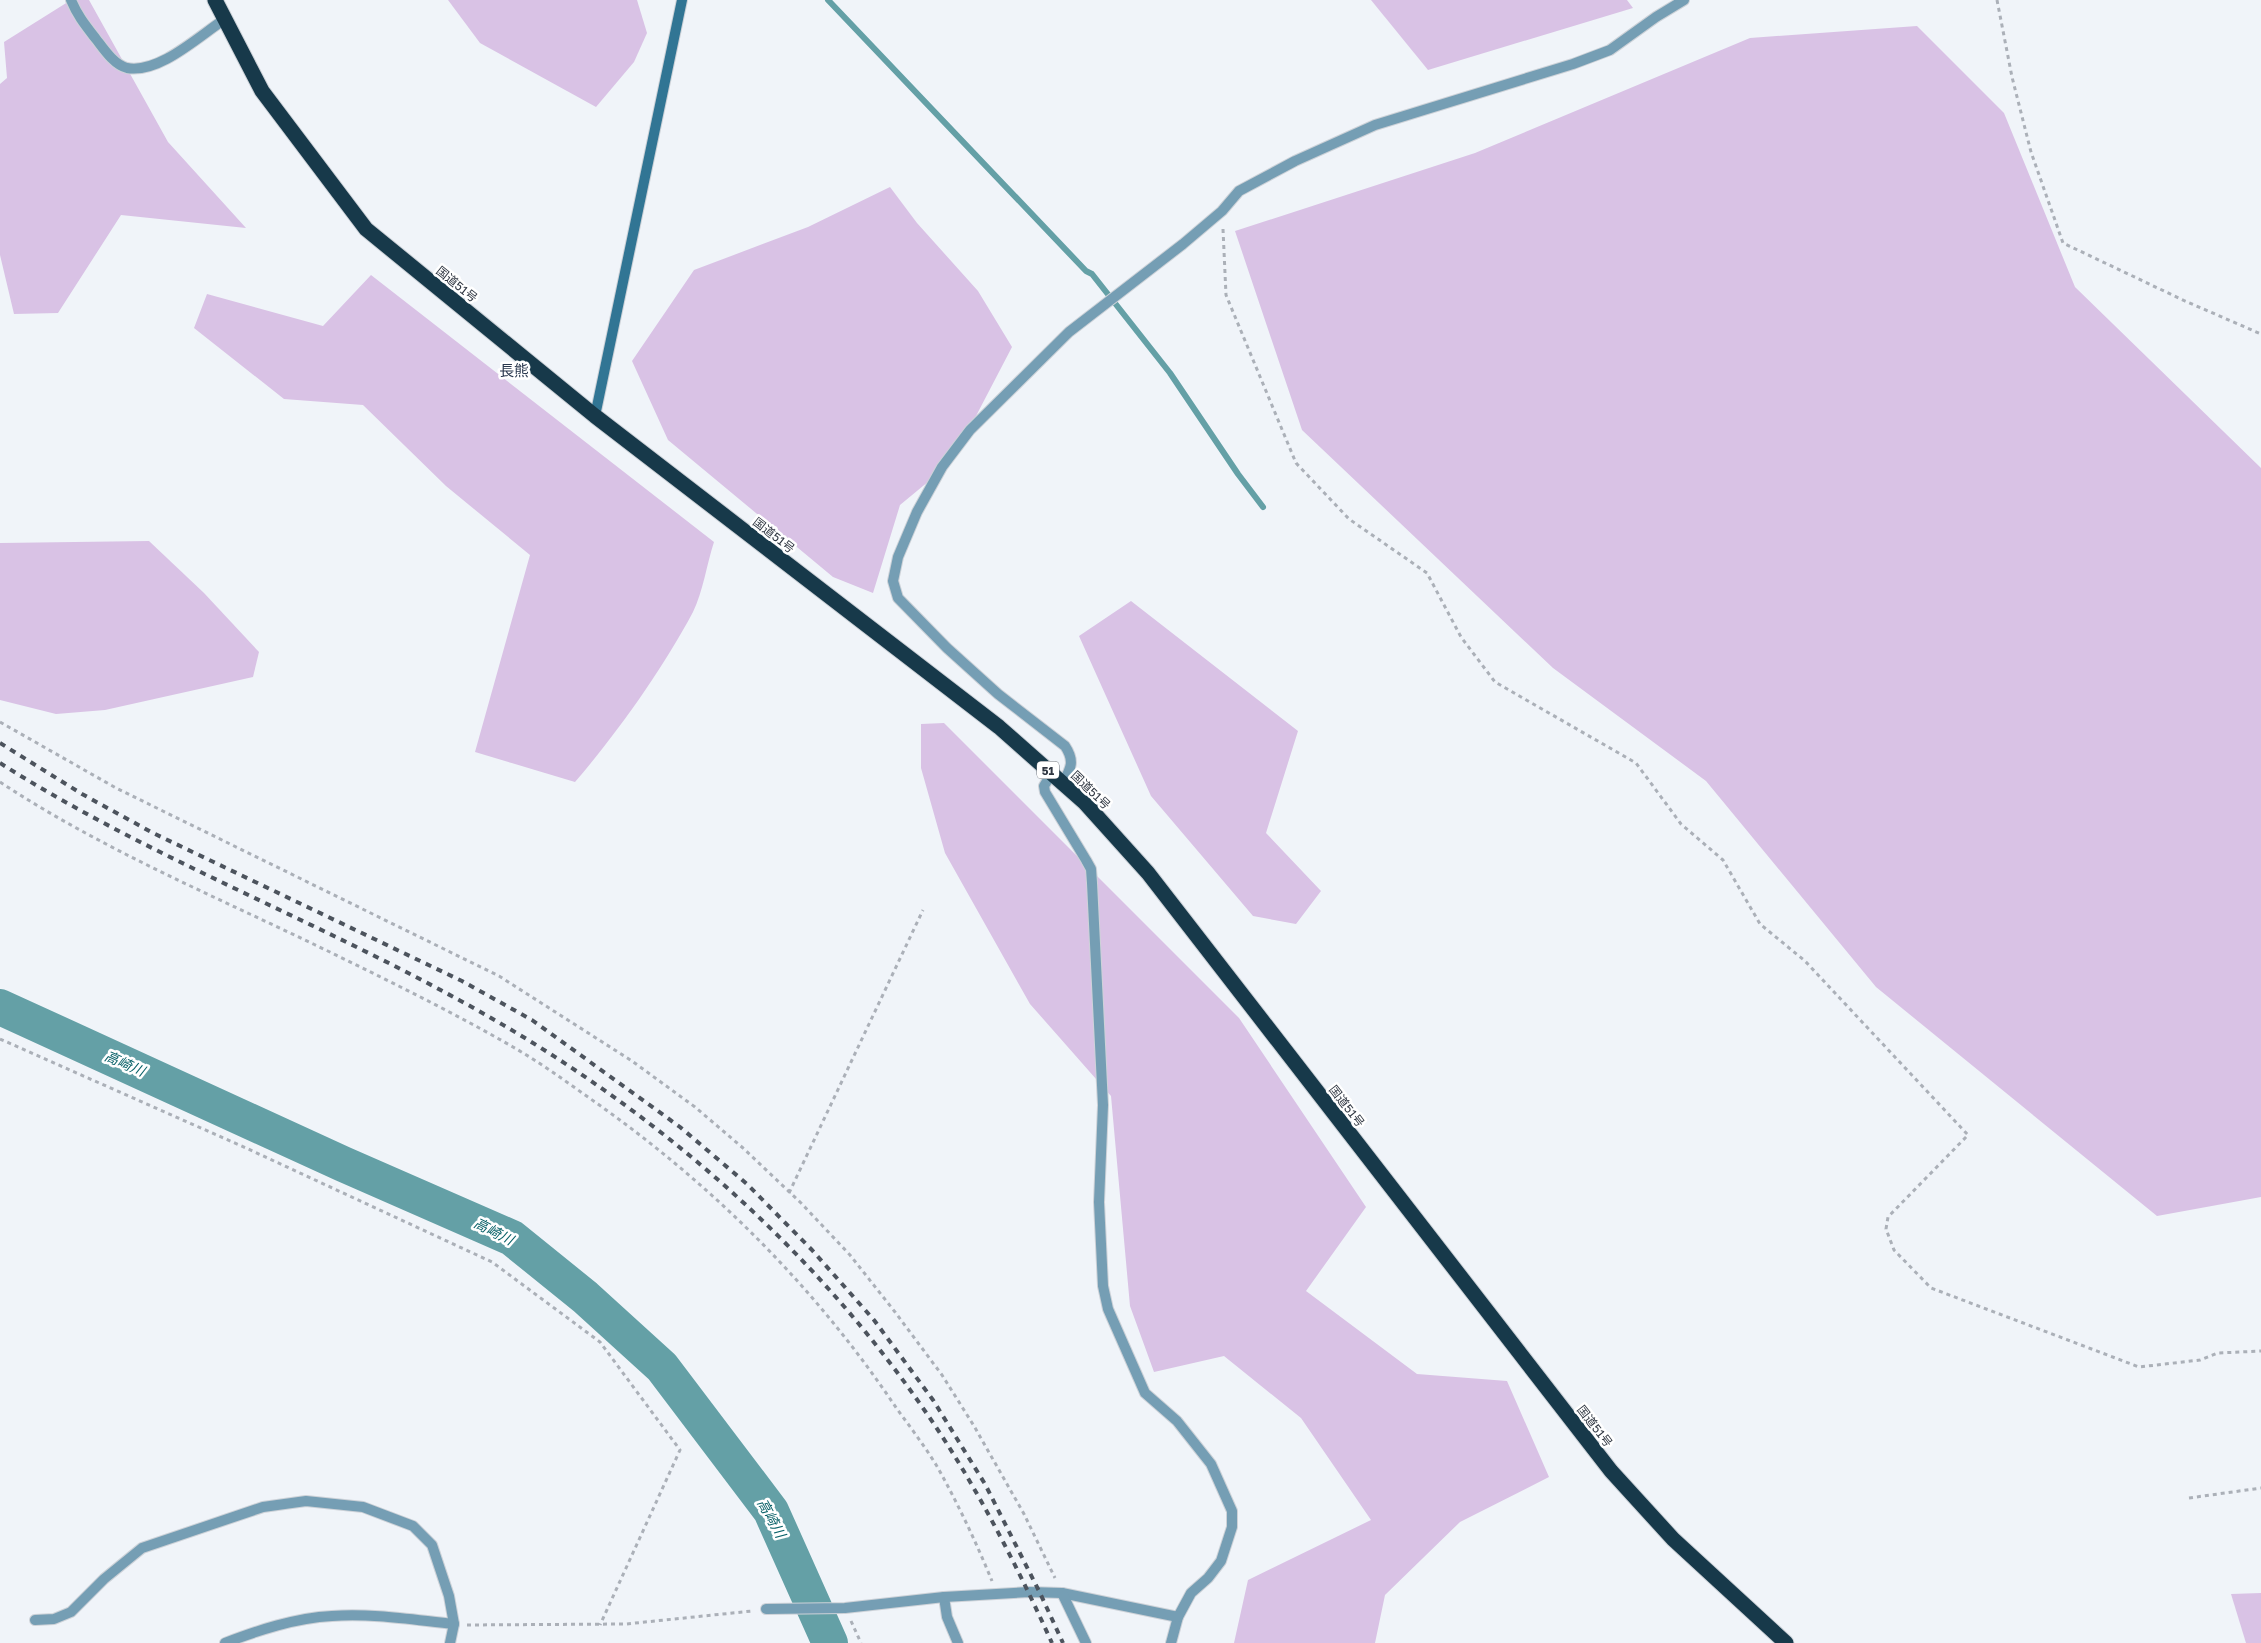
<svg xmlns="http://www.w3.org/2000/svg" width="2261" height="1643" font-family="'Golos Text','Noto Sans JP',sans-serif">
<style>
.green{fill:#d9c2e5}
.lines{fill:none;stroke-linecap:round;stroke-linejoin:round}
.stream{stroke:#64a0a6;stroke-width:6}
.river{stroke:#64a0a6;stroke-width:36}
.lane-casing{stroke:#cdd2d8;stroke-width:12}
.street-casing{stroke:#cdd2d8;stroke-width:12}
.secondary-casing{stroke:#cdd2d8;stroke-width:12}
.highway-casing{stroke:#cdd2d8;stroke-width:17}
.path{stroke:#abb0b8;stroke-width:3;stroke-dasharray:4 4;stroke-linecap:butt}
.lane{stroke:#759eb4;stroke-width:10}
.street{stroke:#759eb4;stroke-width:10}
.secondary{stroke:#317594;stroke-width:10}
.highway{stroke:#17394a;stroke-width:15}
.rail{stroke:#4c535d;stroke-width:4;stroke-dasharray:6 6;stroke-linecap:butt}
.labels{text-anchor:middle;dominant-baseline:central;stroke-width:5;stroke-linejoin:round;paint-order:stroke}
.shield{fill:#fff;stroke:#6d727a;stroke-width:1}
.shield-label{font-size:11px;font-weight:bold;fill:#2f3641}
.street-label{font-size:12px;fill:#2f3641;stroke:#fff}
.water-label{font-size:14px;font-style:italic;fill:#086168;stroke:#fff}
.quarter-label{font-size:15px;fill:#2a384e;stroke:#fff}
</style>
<rect width="100%" height="100%" fill="#f0f4f9"/>
<g class="green">
<polygon points="71,0 89,0 168,142 246,228 121,215 58,313 14,314 0,255 0,84 7,78 4,42"/>
<polygon points="448,0 637,0 647,33 634,62 596,107 480,43"/>
<polygon points="1371,0 1627,0 1633,8 1428,70"/>
<polygon points="1917,26 2004,113 2075,287 2261,468 2261,1197 2157,1216 1876,987 1706,781 1553,668 1302,430 1235,231 1475,153 1750,38"/>
<polygon points="890,187 917,223 978,291 1012,347 952,462 900,505 873,593 833,577 668,440 632,361 694,270 808,227"/>
<path d="M 371,275 L 714,542 C 707,563 703,592 693,612 C 662,670 618,732 575,782 L 475,752 L 530,555 L 446,486 L 363,405 L 284,399 L 194,328 L 207,294 L 323,326 Z"/>
<polygon points="149,541 204,593 259,652 253,677 105,710 56,714 0,700 0,543"/>
<polygon points="1131,601 1298,731 1266,833 1321,891 1296,924 1253,916 1151,796 1079,636"/>
<polygon points="944,723 1239,1018 1366,1207 1306,1291 1417,1374 1507,1381 1549,1477 1460,1522 1385,1595 1375,1643 1234,1643 1248,1580 1371,1520 1301,1418 1224,1356 1154,1372 1130,1306 1111,1096 1030,1004 945,853 921,768 921,724"/>
<polygon points="2261,1593 2261,1643 2246,1643 2231,1594"/>
</g>
<g class="lines">
<polyline class="stream" points="828,0 1086,271 1092,274 1170,373 1238,474 1263,507"/>
<polyline class="river" points="0,1007 343,1164 512,1238 585,1297 662,1367 771,1511 830,1643"/>
<defs>
<g id="lane">
<path d="M 71,0 C 77,15 86,26 96,39 C 103,48 114,65 127,68 C 159,74 199,36 225,19"/>
<polyline points="1052,773 1044,786 1045,792 1086,860 1091,869 1092,883 1103,1105 1099,1202 1103,1286 1108,1309 1145,1393 1177,1421 1211,1464 1232,1511 1232,1527 1221,1561 1208,1578 1191,1593 1178,1617 1171,1643"/>
<polyline points="944,1597 947,1617 958,1643"/>
<polyline points="766,1609 845,1608 944,1597 1029,1592 1062,1593 1178,1617"/>
<path d="M 225,1643 C 259,1630 295,1618 332,1616 C 372,1613 414,1620 454,1624"/>
</g>
<g id="street">
<path d="M 1063,783 C 1071,768 1075,761 1065,746 L 998,694 L 947,648 L 898,598 L 893,581 L 898,557 L 917,512 L 942,467 L 970,430 L 1069,332 L 1183,244 L 1222,211 L 1239,191 L 1295,161 L 1375,125 L 1573,64 L 1610,50 L 1656,17 L 1684,0"/>
<polyline points="1062,1593 1086,1643"/>
<polyline points="35,1620 54,1619 71,1612 104,1579 142,1548 263,1507 306,1501 363,1507 413,1526 432,1545 449,1596 454,1624 450,1643"/>
</g>
<polyline id="secondary" points="595,416 682,0"/>
<polyline id="highway" points="215,0 262,91 366,229 595,416 999,727 1085,803 1148,873 1611,1471 1673,1539 1786,1643"/>
</defs>
<use href="#lane" class="lane-casing"/>
<use href="#street" class="street-casing"/>
<use href="#secondary" class="secondary-casing"/>
<use href="#highway" class="highway-casing"/>
<g class="path">
<polyline points="1997,0 2012,77 2031,152 2063,243 2185,301 2261,334"/>
<polyline points="1223,229 1226,295 1296,463 1349,519 1427,573 1461,637 1495,682 1636,763 1681,824 1723,860 1760,924 1805,961 1968,1135 1888,1217 1886,1229 1894,1250 1931,1288 2139,1367 2200,1360 2218,1353 2261,1351"/>
<polyline points="0,722 116,788 499,976 632,1061 695,1107 743,1148 801,1203 850,1255 895,1312 942,1375 974,1426 1024,1514 1055,1578"/>
<path d="M 0,782 C 106,852 224,900 338,956 C 397,985 456,1014 513,1047 C 541,1063 568,1083 595,1102 C 714,1186 816,1288 897,1409 C 911,1428 926,1448 938,1468 C 958,1504 976,1542 992,1581"/>
<polyline points="0,1039 246,1148 492,1262 600,1342 680,1450 600,1625"/>
<polyline points="789,1193 923,910"/>
<polyline points="2189,1498 2261,1488"/>
<polyline points="851,1621 861,1643"/>
<polyline points="467,1625 626,1624 752,1611"/>
</g>
<use href="#lane" class="lane"/>
<use href="#street" class="street"/>
<use href="#secondary" class="secondary"/>
<use href="#highway" class="highway"/>
<g class="rail">
<polyline points="0,743 82,794 153,833 462,981 532,1020 680,1127 747,1184 812,1250 874,1320 933,1400 985,1484 1040,1593 1063,1643"/>
<path d="M 0,763 C 145,855 308,917 459,1000 C 658,1108 833,1262 954,1455 C 991,1515 1023,1579 1052,1643"/>
</g>
</g>
<g class="labels">
<rect class="shield" x="1037" y="761.5" width="22" height="17" rx="4"/>
<g class="shield-label">
<text x="1048" y="770">51</text>
</g>
<g class="street-label">
<text transform="translate(457 284) rotate(39)">国道51号</text>
<text transform="translate(774 535) rotate(38)">国道51号</text>
<text transform="translate(1091 790) rotate(44)">国道51号</text>
<text transform="translate(1347 1106) rotate(52)">国道51号</text>
<text transform="translate(1595 1426) rotate(52)">国道51号</text>
</g>
<g class="water-label">
<text transform="translate(125 1063) rotate(24)">高崎川</text>
<text transform="translate(494 1231) rotate(27)">高崎川</text>
<text transform="translate(772 1518) rotate(61)">高崎川</text>
</g>
<g class="quarter-label">
<text x="514" y="370">長熊</text>
</g>
</g>
</svg>
